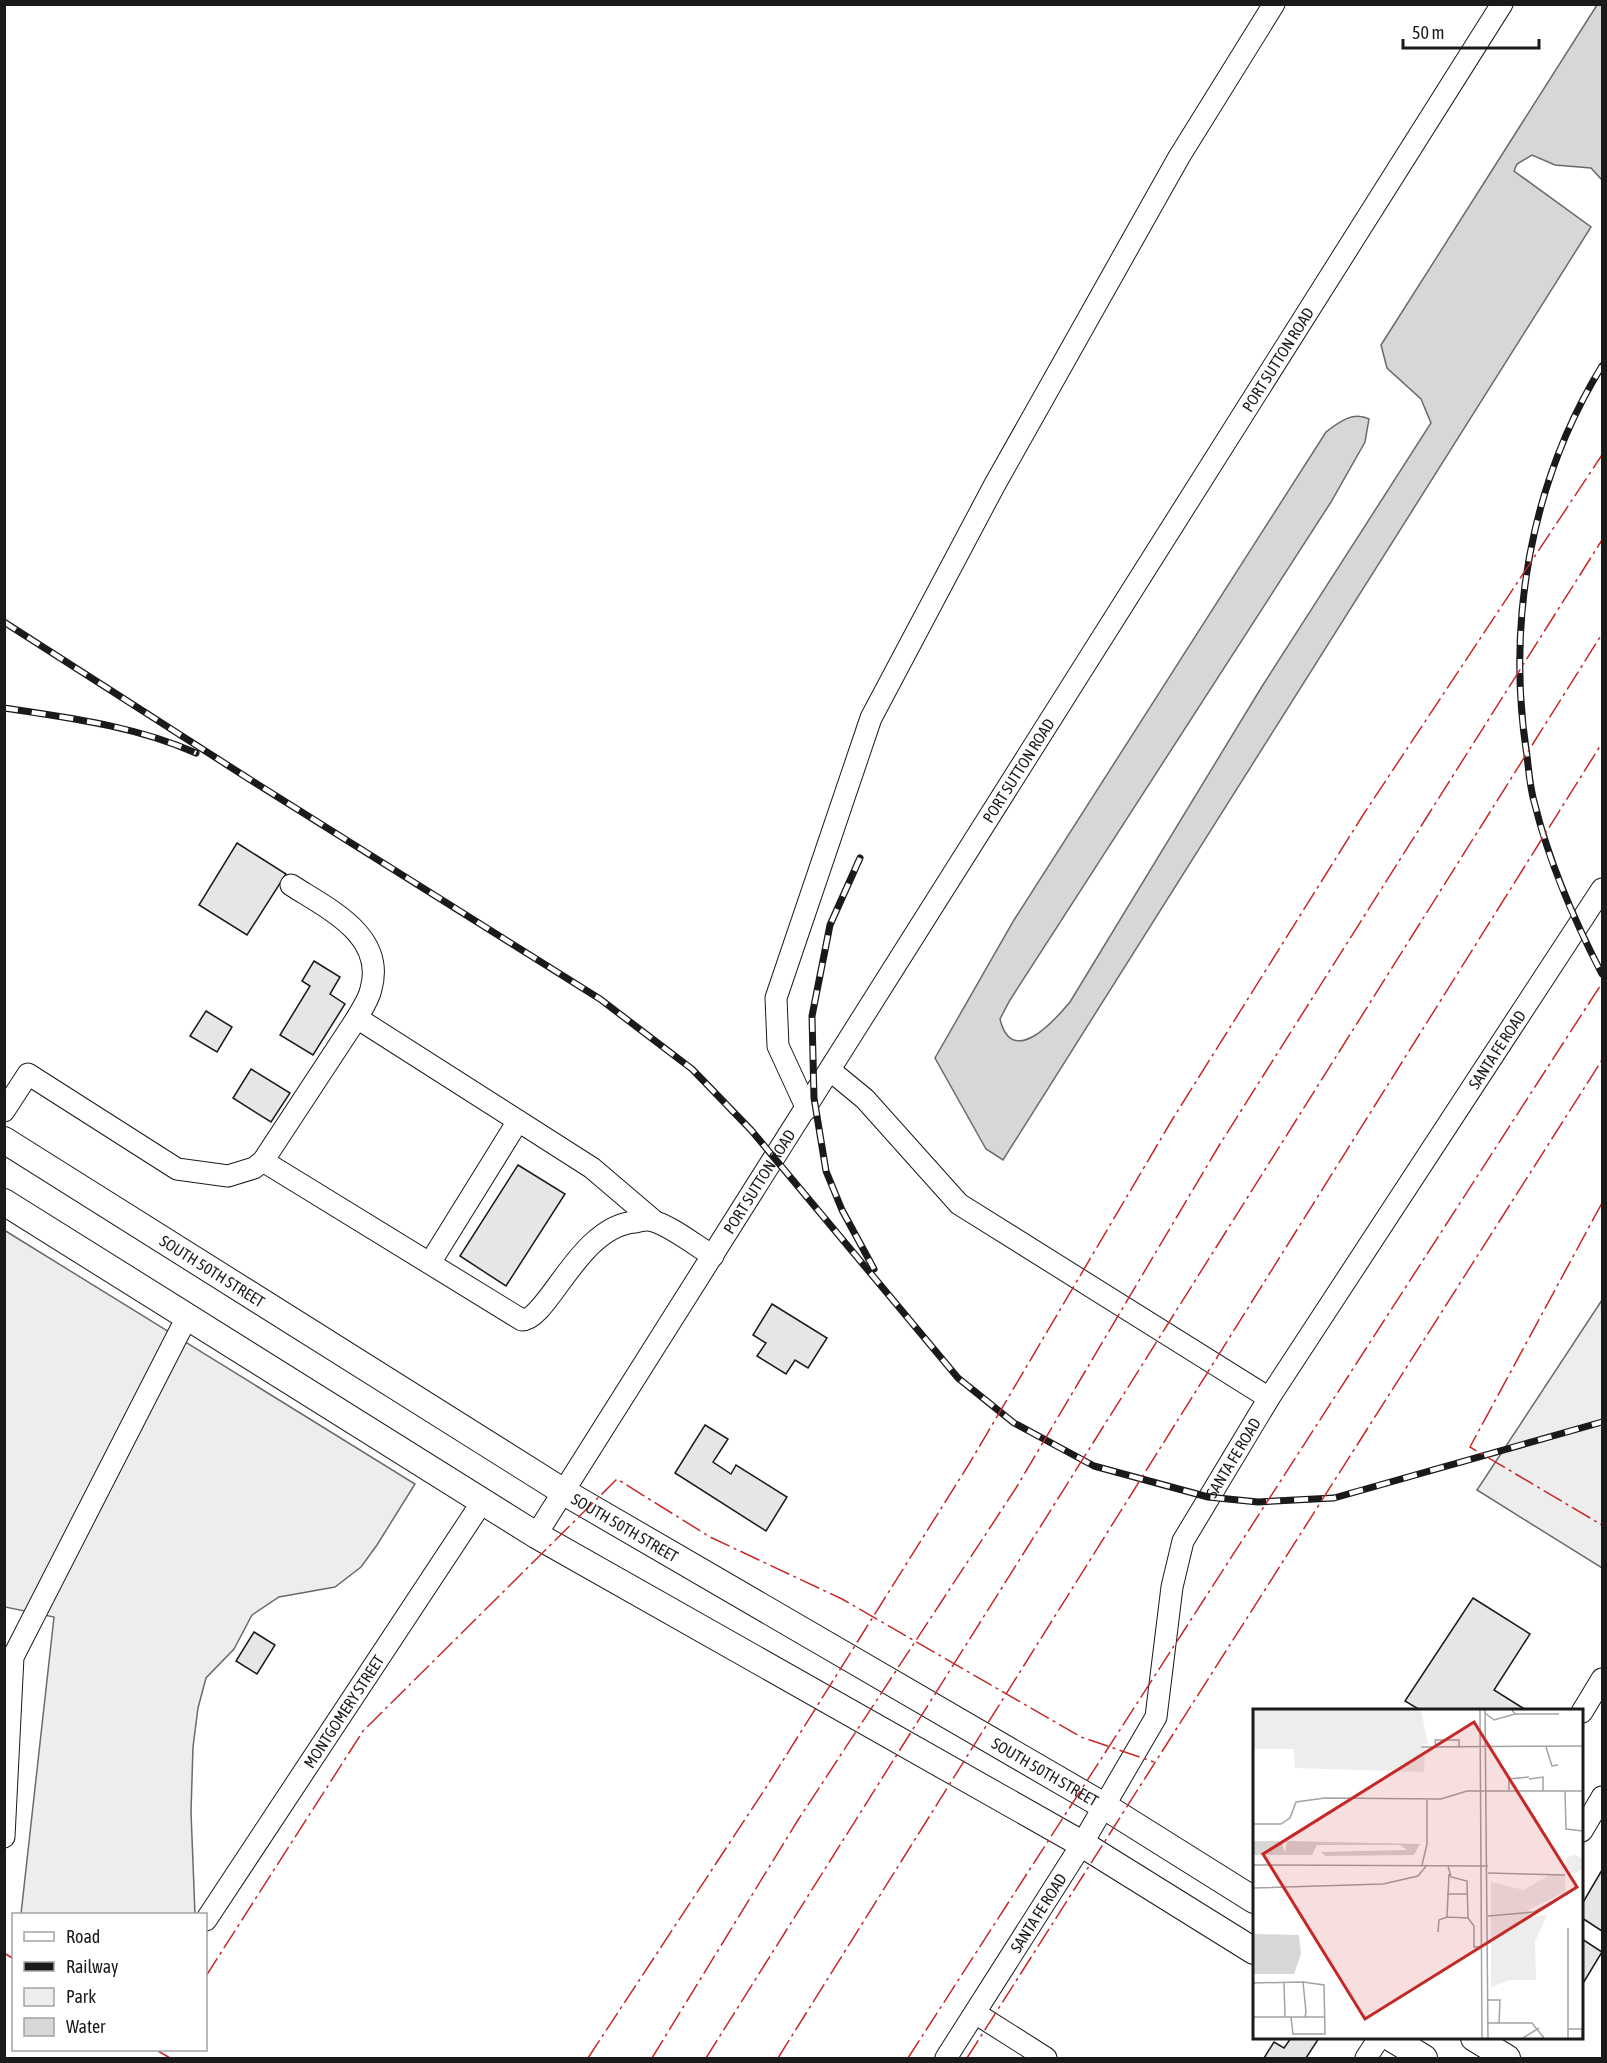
<svg xmlns="http://www.w3.org/2000/svg" width="1607" height="2063" font-family="'Asap Condensed',sans-serif">
<style>
.green{fill:#ededed;stroke:#6a6a6a;stroke-width:1.5}
.water{fill:#d7d7d7;stroke:#6a6a6a;stroke-width:1.5}
.building{fill:#e6e6e6;stroke:#1a1a1a;stroke-width:1.5}
.lines{fill:none;stroke-linecap:round;stroke-linejoin:round}
.minor-casing{stroke:#1a1a1a;stroke-width:23}
.major-casing{stroke:#1a1a1a;stroke-width:28}
.minor{stroke:#fff;stroke-width:21}
.major{stroke:#fff;stroke-width:26}
.rail-casing{stroke:#1a1a1a;stroke-width:7}
.rail{stroke:#fff;stroke-width:4.5;stroke-dasharray:14;stroke-linecap:butt}
.power{stroke:#c62828;stroke-width:1.5;stroke-dasharray:21 4.5 3 4.5;stroke-linecap:butt}
.labels{text-anchor:middle;dominant-baseline:central;stroke-width:4.5;stroke-linejoin:round;paint-order:stroke}
.street-label{font-size:16px;fill:#1a1a1a;stroke:#fff}
.inset-road{fill:none;stroke:#a3a3a3;stroke-width:1.5}
.view{fill:#c62828;fill-opacity:0.15;stroke:#c62828;stroke-width:3}
.inset-edge{fill:none;stroke:#1a1a1a;stroke-width:3}
</style>
<rect width="100%" height="100%" fill="#fff"/>
<g class="green">
<polygon points="4,1230 415,1484 377,1545 361,1567 335,1587 279,1597 252,1615 234,1649 206,1678 198,1708 193,1747 191,1812 195,1914 21,1914 54,1617 5,1607"/>
<polygon points="1602,1300 1602,1568 1477,1490"/>
</g>
<path class="water" d="M 1597,5 L 1602,5 L 1602,180 L 1591,168 L 1555,165 L 1532,155 L 1517,164 L 1514,171 L 1591,227 L 1003,1160 L 986,1149 L 935,1058 L 1014,920 L 1326,432 C 1339,422 1353,411 1369,419 L 1365,442 L 1331,502 L 1010,1000 L 1000,1019 C 1012,1069 1055,1020 1070,1002 L 1261,688 L 1431,423 L 1421,399 L 1387,368 L 1381,345 Z"/>
<g class="building">
<polygon points="237,843 286,874 247,935 199,905"/>
<polygon points="314,961 340,977 330,994 345,1004 313,1055 280,1035 310,986 302,981"/>
<polygon points="206,1011 232,1027 217,1052 190,1036"/>
<polygon points="251,1069 290,1093 271,1122 233,1098"/>
<polygon points="518,1165 565,1194 506,1286 460,1256"/>
<polygon points="772,1304 827,1338 808,1368 795,1360 786,1374 757,1356 766,1343 753,1335"/>
<polygon points="705,1425 728,1439 713,1462 731,1474 736,1465 787,1497 766,1531 675,1473"/>
<polygon points="1473,1598 1530,1634 1494,1690 1526,1710 1420,1710 1405,1701"/>
<polygon points="254,1632 275,1645 257,1674 236,1661"/>
<polygon points="1602,1870 1602,1931 1582,1918 1582,1904"/>
<polygon points="1582,1939 1602,1952 1582,1985"/>
<polygon points="1291,2038 1319,2038 1306,2058 1264,2058 1274,2042 1284,2048"/>
</g>
<g class="lines">
<defs>
<g id="minor">
<path d="M 291,885 C 328,909 386,935 371,989 C 369,999 362,1009 357,1018"/>
<polyline points="831,1071 865,1099 959,1204 1269,1398"/>
<polyline points="807,1109 778,1046 776,998 871,718 994,486 1179,157 1274,4"/>
<path d="M 4,1111 L 28,1074 L 177,1169 L 228,1176 L 254,1168 L 263,1161 L 522,1320 C 548,1320 579,1226 635,1222 C 640,1221 648,1219 653,1221 C 671,1226 696,1246 713,1256"/>
<polyline points="263,1161 357,1018 592,1168 653,1220"/>
<polyline points="430,1263 518,1121"/>
<path id="s1" d="M 536,1535 L 1502,4"/>
<polyline points="1582,1712 1602,1679"/>
<polyline points="1582,1831 1602,1797"/>
<polyline points="4,1837 13,1657 187,1317"/>
<path id="s2" d="M 206,1920 L 482,1502"/>
<polyline points="975,2013 1046,2058"/>
<path id="s3" d="M 946,2058 L 1082,1844 L 1156,1717 L 1172,1587 L 1183,1541 L 1269,1398 L 1602,889"/>
<polyline points="1366,2058 1379,2038"/>
</g>
<g id="major">
<path id="s4" d="M 4,1140 L 564,1492 L 1104,1806 L 1254,1900"/>
<polyline points="4,1202 536,1535 1082,1844 1254,1951"/>
<polyline points="1391,2038 1424,2058"/>
<polyline points="1474,2038 1507,2058"/>
</g>
</defs>
<use href="#minor" class="minor-casing"/>
<use href="#major" class="major-casing"/>
<use href="#minor" class="minor"/>
<use href="#major" class="major"/>
<defs>
<g id="rail">
<path d="M 1602,366 C 1531,481 1506,622 1527,756 C 1529,772 1530,789 1535,805 C 1550,865 1574,920 1602,974"/>
<polyline points="4,622 246,777 600,999 692,1069 751,1130 958,1378 1014,1423 1094,1466 1208,1497 1258,1502 1334,1498 1602,1422"/>
<path d="M 4,708 C 70,718 135,726 196,753"/>
<polyline points="860,858 830,925 812,1016 814,1098 826,1171 842,1210 874,1269"/>
</g>
</defs>
<use href="#rail" class="rail-casing"/>
<use href="#rail" class="rail"/>
<g class="power">
<polyline points="1602,1203 1470,1447 1602,1525"/>
<polyline points="4,1953 14,1959"/>
<polyline points="206,1976 363,1731 617,1479 710,1537 842,1599 1081,1737 1154,1762"/>
<polyline points="158,2051 170,2058"/>
<polyline points="588,2058 765,1789 969,1464 1172,1120 1363,815 1602,455"/>
<polyline points="652,2058 798,1820 1016,1488 1220,1144 1602,540"/>
<polyline points="706,2058 1602,634"/>
<polyline points="778,2058 1602,743"/>
<polyline points="908,2058 1602,983"/>
<polyline points="967,2058 1602,1060"/>
</g>
</g>
<g class="labels">
<g class="street-label">
<text stroke="none"><textPath href="#s1" startOffset="1390">PORT SUTTON ROAD</textPath></text>
<text stroke="none"><textPath href="#s1" startOffset="904">PORT SUTTON ROAD</textPath></text>
<text stroke="none"><textPath href="#s3" startOffset="1162">SANTA FE ROAD</textPath></text>
<text stroke="none"><textPath href="#s1" startOffset="418">PORT SUTTON ROAD</textPath></text>
<text stroke="none"><textPath href="#s4" startOffset="246">SOUTH 50TH STREET</textPath></text>
<text stroke="none"><textPath href="#s3" startOffset="676">SANTA FE ROAD</textPath></text>
<text stroke="none"><textPath href="#s4" startOffset="732">SOUTH 50TH STREET</textPath></text>
<text stroke="none"><textPath href="#s2" startOffset="250">MONTGOMERY STREET</textPath></text>
<text stroke="none"><textPath href="#s4" startOffset="1218">SOUTH 50TH STREET</textPath></text>
<text stroke="none"><textPath href="#s3" startOffset="172">SANTA FE ROAD</textPath></text>
</g>
</g>
<g transform="translate(1253 1709)">
<rect width="330" height="330" fill="#fff"/>
<path d="M 1,1 L 168,1 L 175,35 L 167,37 L 172,39 L 171,63 L 42,59 L 41,40 L 0,40 ZM312 155a9 9 0 1 1 18 0a9 9 0 1 1-18 0ZM 298,165 L 312,165 L 312,183 L 275,201 L 278,208 L 294,206 L 282,233 L 283,271 L 257,271 L 238,278 L 238,173 L 271,181 Z" fill="#ededed"/>
<path d="M 0,132 L 28,132 L 32,144 L 34,132 L 167,135 L 161,146 L 72,147 L 68,143 L 154,141 L 147,136 L 64,136 L 59,146 L 1,146 ZM 0,225 L 46,226 L 48,245 L 41,265 L 0,265 Z" fill="#d7d7d7"/>
<path class="inset-road" d="M 227,1 L 229,329M 232,1 L 235,329M 259,1 L 262,5 L 306,5M 232,4 L 241,11 L 262,5M 168,38 L 330,37M 183,38 L 182,31 L 206,31 L 206,39M 293,38 L 299,57 L 305,56M 276,70 L 290,68 L 290,82M 256,81 L 256,70 L 276,68M 312,82 L 313,120 L 330,122M 0,115 L 28,115 L 37,109 L 43,93 L 72,89 L 188,90 L 214,82 L 330,82M 0,156 L 235,157M 169,156 L 174,135 L 174,91M 195,157 L 198,168 L 214,172 L 215,209 L 221,217 L 221,238 L 229,238M 235,164 L 312,166M 196,165 L 194,208 L 215,209M 0,179 L 130,175 L 165,167 L 174,156M 194,185 L 214,185M 235,207 L 281,203 L 304,190M 185,223 L 186,211 L 194,208M 0,274 L 50,273 L 53,303 L 52,308 L 0,308M 31,274 L 32,308M 235,291 L 247,291 L 246,314M 38,308 L 40,325 L 72,325 L 71,276 L 50,273M 52,308 L 71,308M 235,314 L 279,314 L 291,329M 315,320 L 329,320 L 329,329M 270,329 L 286,319M 315,329 L 315,219"/>
<path class="view" d="M 221,13 L 324,178 L 112,310 L 10,145 Z"/>
<rect width="330" height="330" class="inset-edge"/>
</g>
<rect width="1607" height="2063" fill="none" stroke="#1a1a1a" stroke-width="12"/>
<rect x="12" y="1913" width="195" height="138" fill="#ffffff" stroke="#a3a3a3" stroke-width="1.5"/>
<rect x="24" y="1932" width="30" height="9" fill="#ffffff" stroke="#a3a3a3" stroke-width="1.5"/>
<text x="66" y="1943" font-size="18" fill="#1a1a1a">Road</text>
<rect x="24" y="1962" width="30" height="9" fill="#1a1a1a" stroke="#a3a3a3" stroke-width="1.5"/>
<text x="66" y="1973" font-size="18" fill="#1a1a1a">Railway</text>
<rect x="24" y="1988" width="30" height="18" fill="#ededed" stroke="#a3a3a3" stroke-width="1.5"/>
<text x="66" y="2003" font-size="18" fill="#1a1a1a">Park</text>
<rect x="24" y="2018" width="30" height="18" fill="#d7d7d7" stroke="#a3a3a3" stroke-width="1.5"/>
<text x="66" y="2033" font-size="18" fill="#1a1a1a">Water</text>
<path d="M1403 39v9h136v-9" fill="none" stroke="#1a1a1a" stroke-width="3"/>
<text x="1412" y="39" font-size="18" fill="#1a1a1a" stroke="#ffffff" stroke-width="4.5" paint-order="stroke">50 m</text>
</svg>
